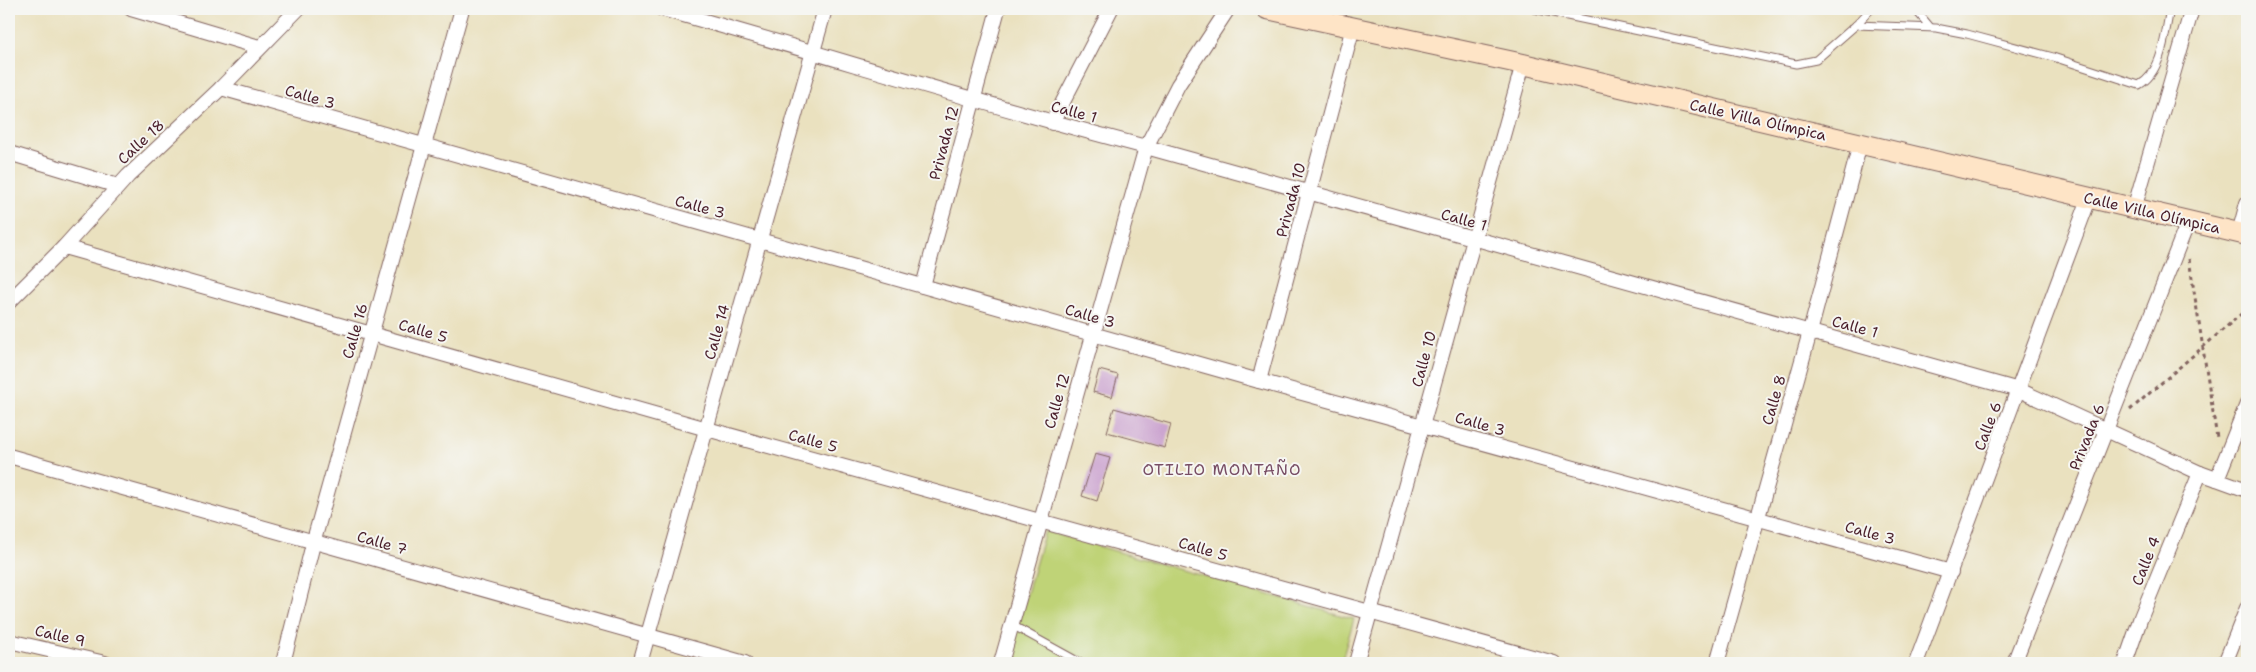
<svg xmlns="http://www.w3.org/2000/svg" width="2256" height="672" font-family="'Shantell Sans',sans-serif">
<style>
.green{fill:#bfd377;stroke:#847951}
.building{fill:#cca5d0}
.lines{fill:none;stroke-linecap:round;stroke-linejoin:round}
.lane-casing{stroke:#82635f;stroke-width:9}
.street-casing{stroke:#82635f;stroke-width:16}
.secondary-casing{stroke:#82635f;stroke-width:22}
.path{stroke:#82635f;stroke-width:3;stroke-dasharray:4 4;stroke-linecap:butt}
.lane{stroke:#fff;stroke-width:7}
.street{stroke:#fff;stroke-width:14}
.secondary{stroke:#fee4c6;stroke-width:20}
.labels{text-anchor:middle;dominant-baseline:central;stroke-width:4;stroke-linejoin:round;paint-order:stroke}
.street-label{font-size:15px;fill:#4a1f2b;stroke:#f6f6f2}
.neighbourhood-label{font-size:16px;letter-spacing:1px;fill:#784e65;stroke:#f6f6f2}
</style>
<rect width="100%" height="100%" fill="#f6f6f2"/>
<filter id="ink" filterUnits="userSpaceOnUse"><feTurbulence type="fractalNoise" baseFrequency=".02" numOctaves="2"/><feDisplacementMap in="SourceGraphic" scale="10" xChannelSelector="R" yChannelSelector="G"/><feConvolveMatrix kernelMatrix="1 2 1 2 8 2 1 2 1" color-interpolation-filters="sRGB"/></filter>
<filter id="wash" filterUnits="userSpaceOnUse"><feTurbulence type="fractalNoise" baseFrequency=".0096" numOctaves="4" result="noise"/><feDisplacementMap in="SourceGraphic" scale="20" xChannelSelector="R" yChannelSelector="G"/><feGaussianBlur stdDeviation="1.12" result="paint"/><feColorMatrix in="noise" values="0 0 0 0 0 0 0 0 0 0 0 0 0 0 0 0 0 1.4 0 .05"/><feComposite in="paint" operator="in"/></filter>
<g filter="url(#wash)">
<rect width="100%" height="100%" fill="#eae1bf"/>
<polygon class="green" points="1045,531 1354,619 1341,663 1007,663"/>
<g id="blocks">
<g class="building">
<polygon points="1099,370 1118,375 1112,397 1093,392"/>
<polygon points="1114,408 1171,424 1165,448 1107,432"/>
<polygon points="1095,454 1110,458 1097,501 1082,496"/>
</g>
</g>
</g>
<g filter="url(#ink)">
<use href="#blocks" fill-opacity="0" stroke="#82635f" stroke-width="1"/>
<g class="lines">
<defs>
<g id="lane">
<polyline points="1534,9 1796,64 1816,60 1856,25 1871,9"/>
<polyline points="1915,9 1930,27"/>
<path d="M 1856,25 L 1936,28 L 1967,34 L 2053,57 L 2139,85 C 2163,72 2165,32 2170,9"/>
<polyline points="1012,625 1081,663"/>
</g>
<g id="street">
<polyline points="131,9 259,47"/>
<path d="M 662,9 C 824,54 983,105 1146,147 L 2019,390 L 2200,473 L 2247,490"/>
<polyline points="221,88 1259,381 1951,572"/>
<polyline points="1052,123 1111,9"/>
<polyline points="9,153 118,186"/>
<polyline points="2134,209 2192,9"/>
<polyline points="2239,233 2247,203"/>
<polyline points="64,247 707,429 1554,663"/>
<polyline points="923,286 998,9"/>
<polyline points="9,302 64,247 128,176 221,88 298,9"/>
<polyline points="1259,381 1353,27"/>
<polyline points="9,456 745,663"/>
<polyline points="2217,479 2247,404"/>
<polyline points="9,641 105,663"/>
<polyline points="283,663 314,540 462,9"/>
<polyline points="640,663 825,9"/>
<polyline points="1001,663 1146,147 1178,85 1228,9"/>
<polyline points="1356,663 1523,64"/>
<polyline points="1717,663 1810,332 1860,144"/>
<polyline points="1916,663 2089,199"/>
<polyline points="2014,663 2188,222"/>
<polyline points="2125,663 2141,617 2200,473"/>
<polyline points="2225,663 2247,608"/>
</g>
<polyline id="secondary" points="1267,9 1523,64 2247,235"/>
</defs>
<use href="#lane" class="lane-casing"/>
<use href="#street" class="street-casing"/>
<use href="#secondary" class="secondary-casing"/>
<g class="path">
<polyline points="2189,259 2217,438"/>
<polyline points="2130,410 2247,309"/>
</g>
<use href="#lane" class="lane"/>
<use href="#street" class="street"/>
<use href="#secondary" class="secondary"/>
</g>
</g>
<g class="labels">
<g class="street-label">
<text transform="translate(310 97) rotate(16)">Calle 3</text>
<text transform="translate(1074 112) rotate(15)">Calle 1</text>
<text transform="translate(1758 120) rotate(13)">Calle Villa Olímpica</text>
<text transform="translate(141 142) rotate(-43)">Calle 18</text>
<text transform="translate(944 143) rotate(-75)">Privada 12</text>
<text transform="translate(1291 200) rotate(-75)">Privada 10</text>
<text transform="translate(700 207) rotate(15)">Calle 3</text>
<text transform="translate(2152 213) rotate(13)">Calle Villa Olímpica</text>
<text transform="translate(1464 220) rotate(15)">Calle 1</text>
<text transform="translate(1090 316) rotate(16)">Calle 3</text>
<text transform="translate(1855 327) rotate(15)">Calle 1</text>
<text transform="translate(355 331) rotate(-74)">Calle 16</text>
<text transform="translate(423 331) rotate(16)">Calle 5</text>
<text transform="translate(717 332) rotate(-74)">Calle 14</text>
<text transform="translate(1424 359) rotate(-75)">Calle 10</text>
<text transform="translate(1774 400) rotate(-74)">Calle 8</text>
<text transform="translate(1057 401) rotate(-74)">Calle 12</text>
<text transform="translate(1480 424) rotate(16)">Calle 3</text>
<text transform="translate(1988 426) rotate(-69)">Calle 6</text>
<text transform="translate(2087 437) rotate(-68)">Privada 6</text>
<text transform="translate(813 441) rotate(15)">Calle 5</text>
<text transform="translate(1870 533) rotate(15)">Calle 3</text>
<text transform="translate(382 543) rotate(16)">Calle 7</text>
<text transform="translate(1203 549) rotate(16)">Calle 5</text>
<text transform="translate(2146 561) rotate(-68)">Calle 4</text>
<text transform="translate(60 636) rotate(13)">Calle 9</text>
</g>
<g class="neighbourhood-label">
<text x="1222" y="469">OTILIO MONTAÑO</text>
</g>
</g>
<rect width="2256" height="672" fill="none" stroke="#f6f6f2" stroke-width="30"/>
</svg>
